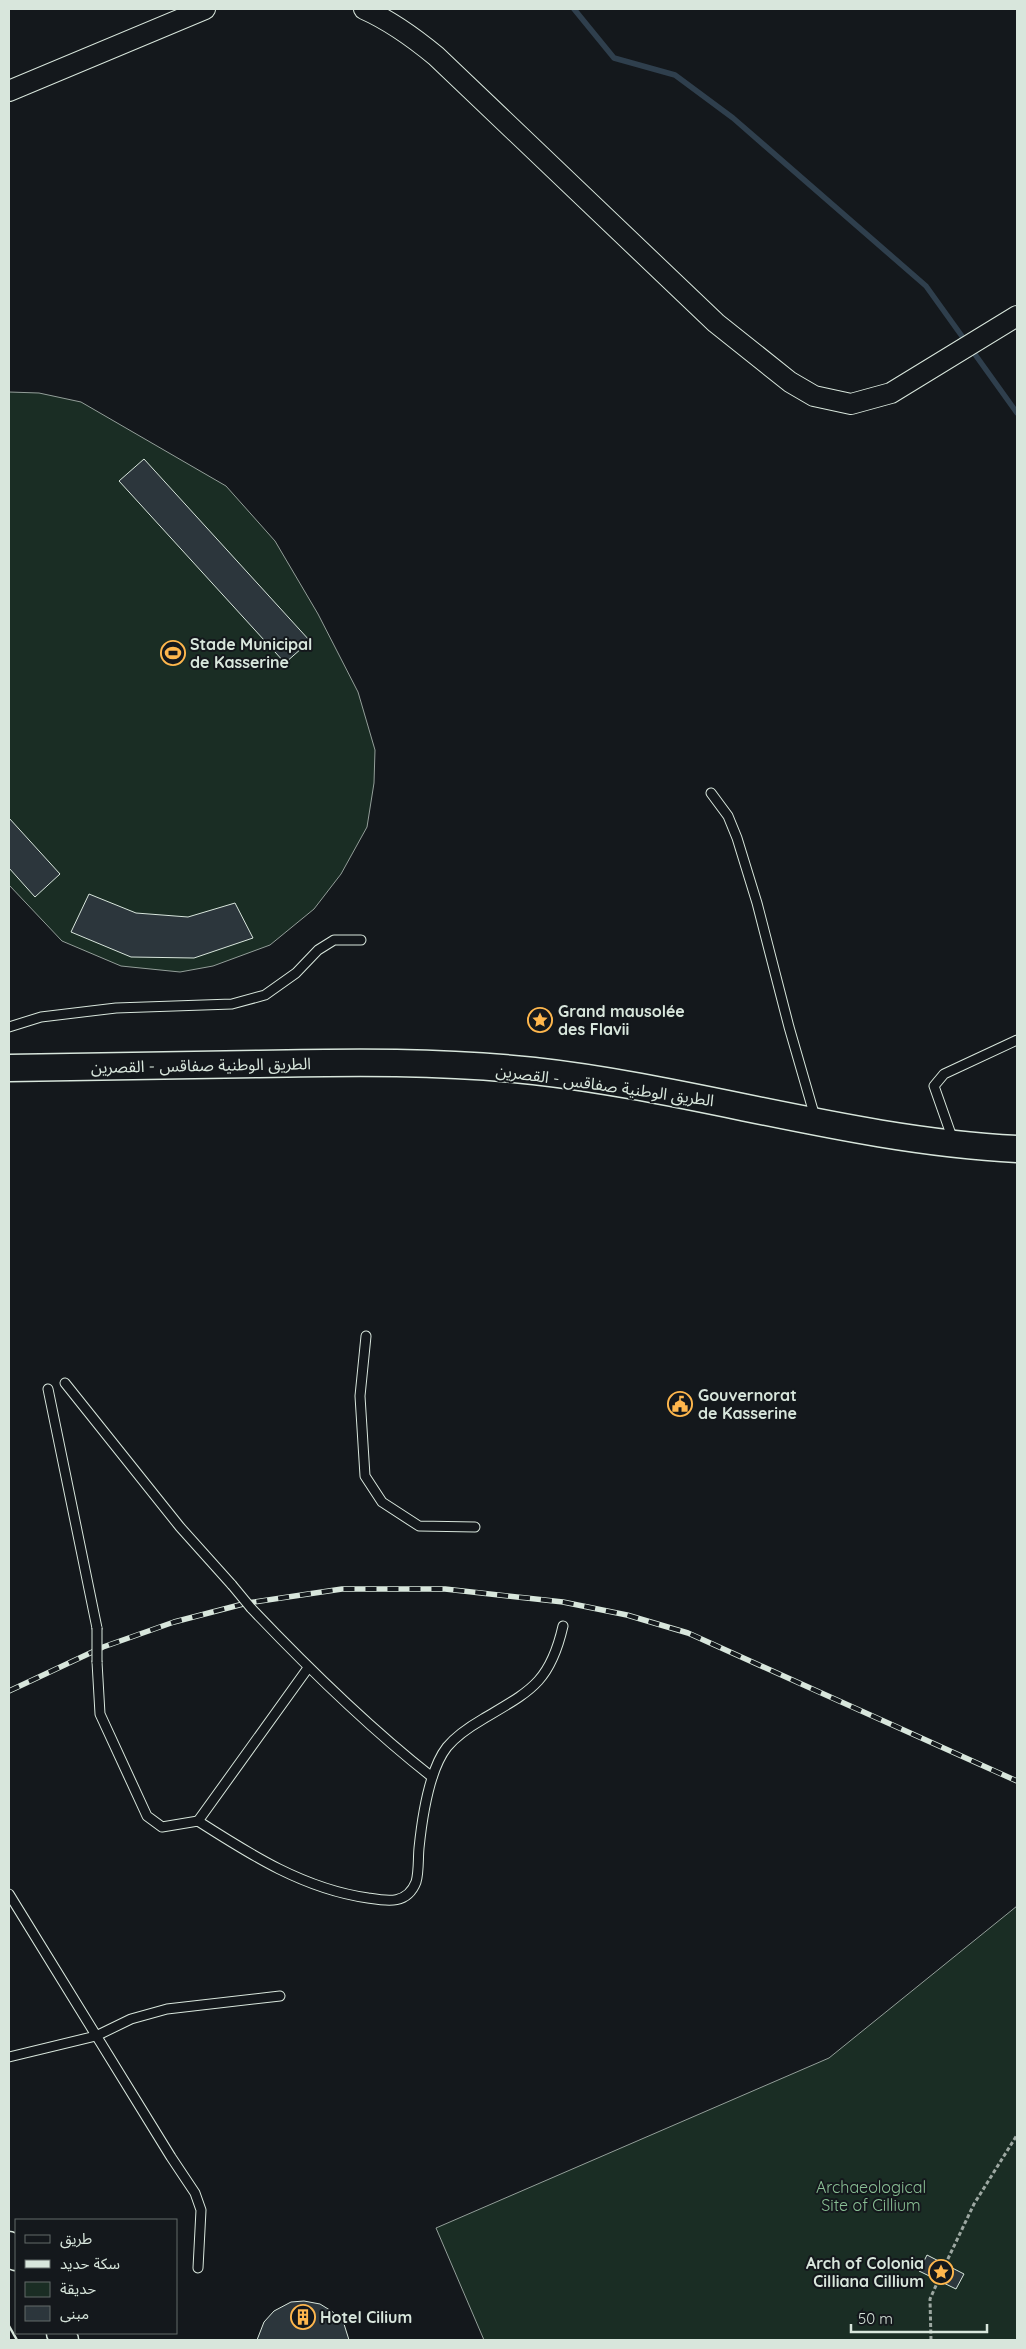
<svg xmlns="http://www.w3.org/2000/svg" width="1026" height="2349" font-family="Quicksand,'Noto Sans Arabic',sans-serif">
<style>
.green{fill:#1a2d24;stroke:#939e99}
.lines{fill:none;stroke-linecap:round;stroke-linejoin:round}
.stream{stroke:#2f3f4d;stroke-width:5.5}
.building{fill:#2c363c;stroke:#d8e6dc}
.service-casing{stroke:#d8e6dc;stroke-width:11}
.tertiary-casing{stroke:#d8e6dc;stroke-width:22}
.primary-casing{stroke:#d8e6dc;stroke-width:29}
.path{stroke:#9da8a2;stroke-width:3;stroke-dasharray:4 2.5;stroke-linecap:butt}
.service{stroke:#14181c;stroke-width:9}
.tertiary{stroke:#14181c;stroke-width:20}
.primary{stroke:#14181c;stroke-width:26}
.rail-casing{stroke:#d8e6dc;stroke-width:5.5}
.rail{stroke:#14181c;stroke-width:4;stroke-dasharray:11;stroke-linecap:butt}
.service-bridge-casing{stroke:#d8e6dc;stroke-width:11;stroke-linecap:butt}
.service-bridge{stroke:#14181c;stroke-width:9}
.wall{stroke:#d8e6dc;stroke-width:2.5}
.labels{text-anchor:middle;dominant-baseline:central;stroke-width:4;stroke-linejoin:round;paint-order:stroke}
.poi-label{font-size:16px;font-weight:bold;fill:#d8e6dc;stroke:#14181c;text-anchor:start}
.street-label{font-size:16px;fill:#d8e6dc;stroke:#14181c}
.park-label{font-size:16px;fill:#8ac095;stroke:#14181c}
</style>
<rect width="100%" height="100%" fill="#14181c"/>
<g class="green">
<polygon points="9,392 39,393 81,402 226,486 275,541 318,614 358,692 375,750 374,783 367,827 341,874 314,909 270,945 213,966 180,972 121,966 62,941 9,885"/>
<polygon points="1017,1906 1017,2340 484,2340 436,2228 829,2058"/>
</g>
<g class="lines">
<polyline class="stream" points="574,9 614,58 675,75 733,118 926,286 1017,413"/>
</g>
<g class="building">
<polygon points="144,459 310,641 285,663 119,481"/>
<polygon points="9,818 60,874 35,897 9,868"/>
<polygon points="89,894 136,913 188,917 235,903 253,938 194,958 131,957 71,932"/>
<polygon points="927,2255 964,2274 956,2289 919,2271"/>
<polygon points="304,2301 320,2304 333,2312 344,2324 349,2340 257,2340 264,2322 274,2311 291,2302"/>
</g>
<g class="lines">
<defs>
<g id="service">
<polyline points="711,793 728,816 737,838 757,903 789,1027 815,1117"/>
<polyline points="9,1027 41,1017 116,1008 232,1004 265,995 296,973 318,950 334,940 361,940"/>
<polyline points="953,1140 934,1086 944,1074 1017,1040"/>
<polyline points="366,1336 360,1396 365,1476 382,1502 419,1526 475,1527"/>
<polyline points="65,1383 180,1527 232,1585"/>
<polyline points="48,1389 97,1628"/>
<path d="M 251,1608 C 308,1668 367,1726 432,1777"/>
<path d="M 97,1662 L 100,1714 L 147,1816 L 162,1827 L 198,1821 C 251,1855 304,1889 368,1898 C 387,1901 407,1905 416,1882 C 419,1872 418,1858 419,1848 C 422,1819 429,1770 447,1747 C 456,1736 471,1726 483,1719 C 530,1691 550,1683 563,1626"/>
<polyline points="198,1821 308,1668"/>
<polyline points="9,1894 171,2157 195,2193 201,2210 198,2268"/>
<polyline points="9,2057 96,2036 131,2019 167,2009 280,1996"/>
</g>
<g id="tertiary">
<path d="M 364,9 C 391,21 413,37 436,56 L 716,323 L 790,382 L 814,396 L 851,404 L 891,393 L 1017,316"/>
<polyline points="9,91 205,9"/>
</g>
<g id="primary">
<path d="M 9,1068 C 92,1067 175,1065 259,1064 C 351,1062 442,1061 534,1071 C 696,1089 854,1141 1017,1149"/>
<polyline points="9,2245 16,2257"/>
<polyline points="60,2333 65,2340"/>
</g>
</defs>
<use href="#service" class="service-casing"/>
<use href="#tertiary" class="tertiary-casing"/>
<use href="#primary" class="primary-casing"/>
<g class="path">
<polyline points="945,2265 974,2204 1017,2135"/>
<polyline points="931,2340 930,2299 938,2281"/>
</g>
<use href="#service" class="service"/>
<use href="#tertiary" class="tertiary"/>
<use href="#primary" class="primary"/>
<defs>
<polyline id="rail" points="9,1691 103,1647 174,1622 247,1603 342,1589 445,1589 563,1602 627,1615 688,1633 1017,1781"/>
</defs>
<use href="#rail" class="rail-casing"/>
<use href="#rail" class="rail"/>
<defs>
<g id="service-bridge">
<polyline points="232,1585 251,1608"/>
<polyline points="97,1662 97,1628"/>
</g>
</defs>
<use href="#service-bridge" class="service-bridge-casing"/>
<use href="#service-bridge" class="service-bridge"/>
<polyline class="wall" points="9,2326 17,2340"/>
</g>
<defs>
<symbol id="stadium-ring" viewBox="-11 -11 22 22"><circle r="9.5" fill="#14181c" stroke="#ffb74d" stroke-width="1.5"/><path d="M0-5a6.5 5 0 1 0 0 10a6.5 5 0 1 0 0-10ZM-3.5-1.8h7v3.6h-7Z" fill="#ffb74d"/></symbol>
<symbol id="sight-ring" viewBox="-11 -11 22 22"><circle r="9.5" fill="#14181c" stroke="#ffb74d" stroke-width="1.5"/><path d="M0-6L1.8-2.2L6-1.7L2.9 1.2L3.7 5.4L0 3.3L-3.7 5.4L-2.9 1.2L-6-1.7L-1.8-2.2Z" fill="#ffb74d"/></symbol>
<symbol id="civic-ring" viewBox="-11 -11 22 22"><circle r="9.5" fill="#14181c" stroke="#ffb74d" stroke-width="1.5"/><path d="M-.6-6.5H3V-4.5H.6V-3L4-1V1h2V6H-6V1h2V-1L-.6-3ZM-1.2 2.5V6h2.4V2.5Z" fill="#ffb74d"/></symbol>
<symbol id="building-ring" viewBox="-11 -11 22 22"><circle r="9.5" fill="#14181c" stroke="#ffb74d" stroke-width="1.5"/><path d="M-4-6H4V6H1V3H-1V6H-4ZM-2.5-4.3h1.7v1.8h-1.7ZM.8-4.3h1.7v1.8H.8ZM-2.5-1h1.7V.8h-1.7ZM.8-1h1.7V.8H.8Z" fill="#ffb74d"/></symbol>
</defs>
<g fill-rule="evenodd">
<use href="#stadium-ring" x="159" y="639" width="28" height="28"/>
<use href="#sight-ring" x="526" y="1006" width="28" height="28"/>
<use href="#civic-ring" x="666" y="1390" width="28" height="28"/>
<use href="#sight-ring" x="927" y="2258" width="28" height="28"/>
<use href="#building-ring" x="289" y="2303" width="28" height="28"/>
</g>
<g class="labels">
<g class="poi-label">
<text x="190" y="644">Stade Municipal<tspan x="190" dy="18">de Kasserine</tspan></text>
<text x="558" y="1011">Grand mausolée<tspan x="558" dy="18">des Flavii</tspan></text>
<text x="698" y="1395">Gouvernorat<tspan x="698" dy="18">de Kasserine</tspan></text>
<text x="924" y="2263" text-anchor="end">Arch of Colonia<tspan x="924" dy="18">Cilliana Cillium</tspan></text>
<text x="320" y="2317">Hotel Cilium</text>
</g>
<g class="street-label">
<text transform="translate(201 1065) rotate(-1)">الطريق الوطنية صفاقس - القصرين</text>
<text transform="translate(605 1085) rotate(8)">الطريق الوطنية صفاقس - القصرين</text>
</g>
<g class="park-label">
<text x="871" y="2187">Archaeological<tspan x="871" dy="18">Site of Cillium</tspan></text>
</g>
</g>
<rect width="1026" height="2349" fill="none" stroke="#d8e6dc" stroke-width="20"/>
<rect x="15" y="2219" width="162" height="115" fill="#14181c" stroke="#626a69"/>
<rect x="25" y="2235" width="25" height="8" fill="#14181c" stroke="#626a69"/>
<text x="60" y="2244" font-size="15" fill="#d8e6dc">طريق</text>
<rect x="25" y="2260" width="25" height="8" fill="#d8e6dc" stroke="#626a69"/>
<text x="60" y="2269" font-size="15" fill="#d8e6dc">سكة حديد</text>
<rect x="25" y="2282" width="25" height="15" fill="#1a2d24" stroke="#626a69"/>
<text x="60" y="2294" font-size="15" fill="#d8e6dc">حديقة</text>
<rect x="25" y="2306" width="25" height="15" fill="#2c363c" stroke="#626a69"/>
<text x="60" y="2319" font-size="15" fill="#d8e6dc">مبنى</text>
<path d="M851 2324v8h136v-8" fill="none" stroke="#d8e6dc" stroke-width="2.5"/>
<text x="858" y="2324" font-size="15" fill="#d8e6dc" stroke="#14181c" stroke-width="4" paint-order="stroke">50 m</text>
</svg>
